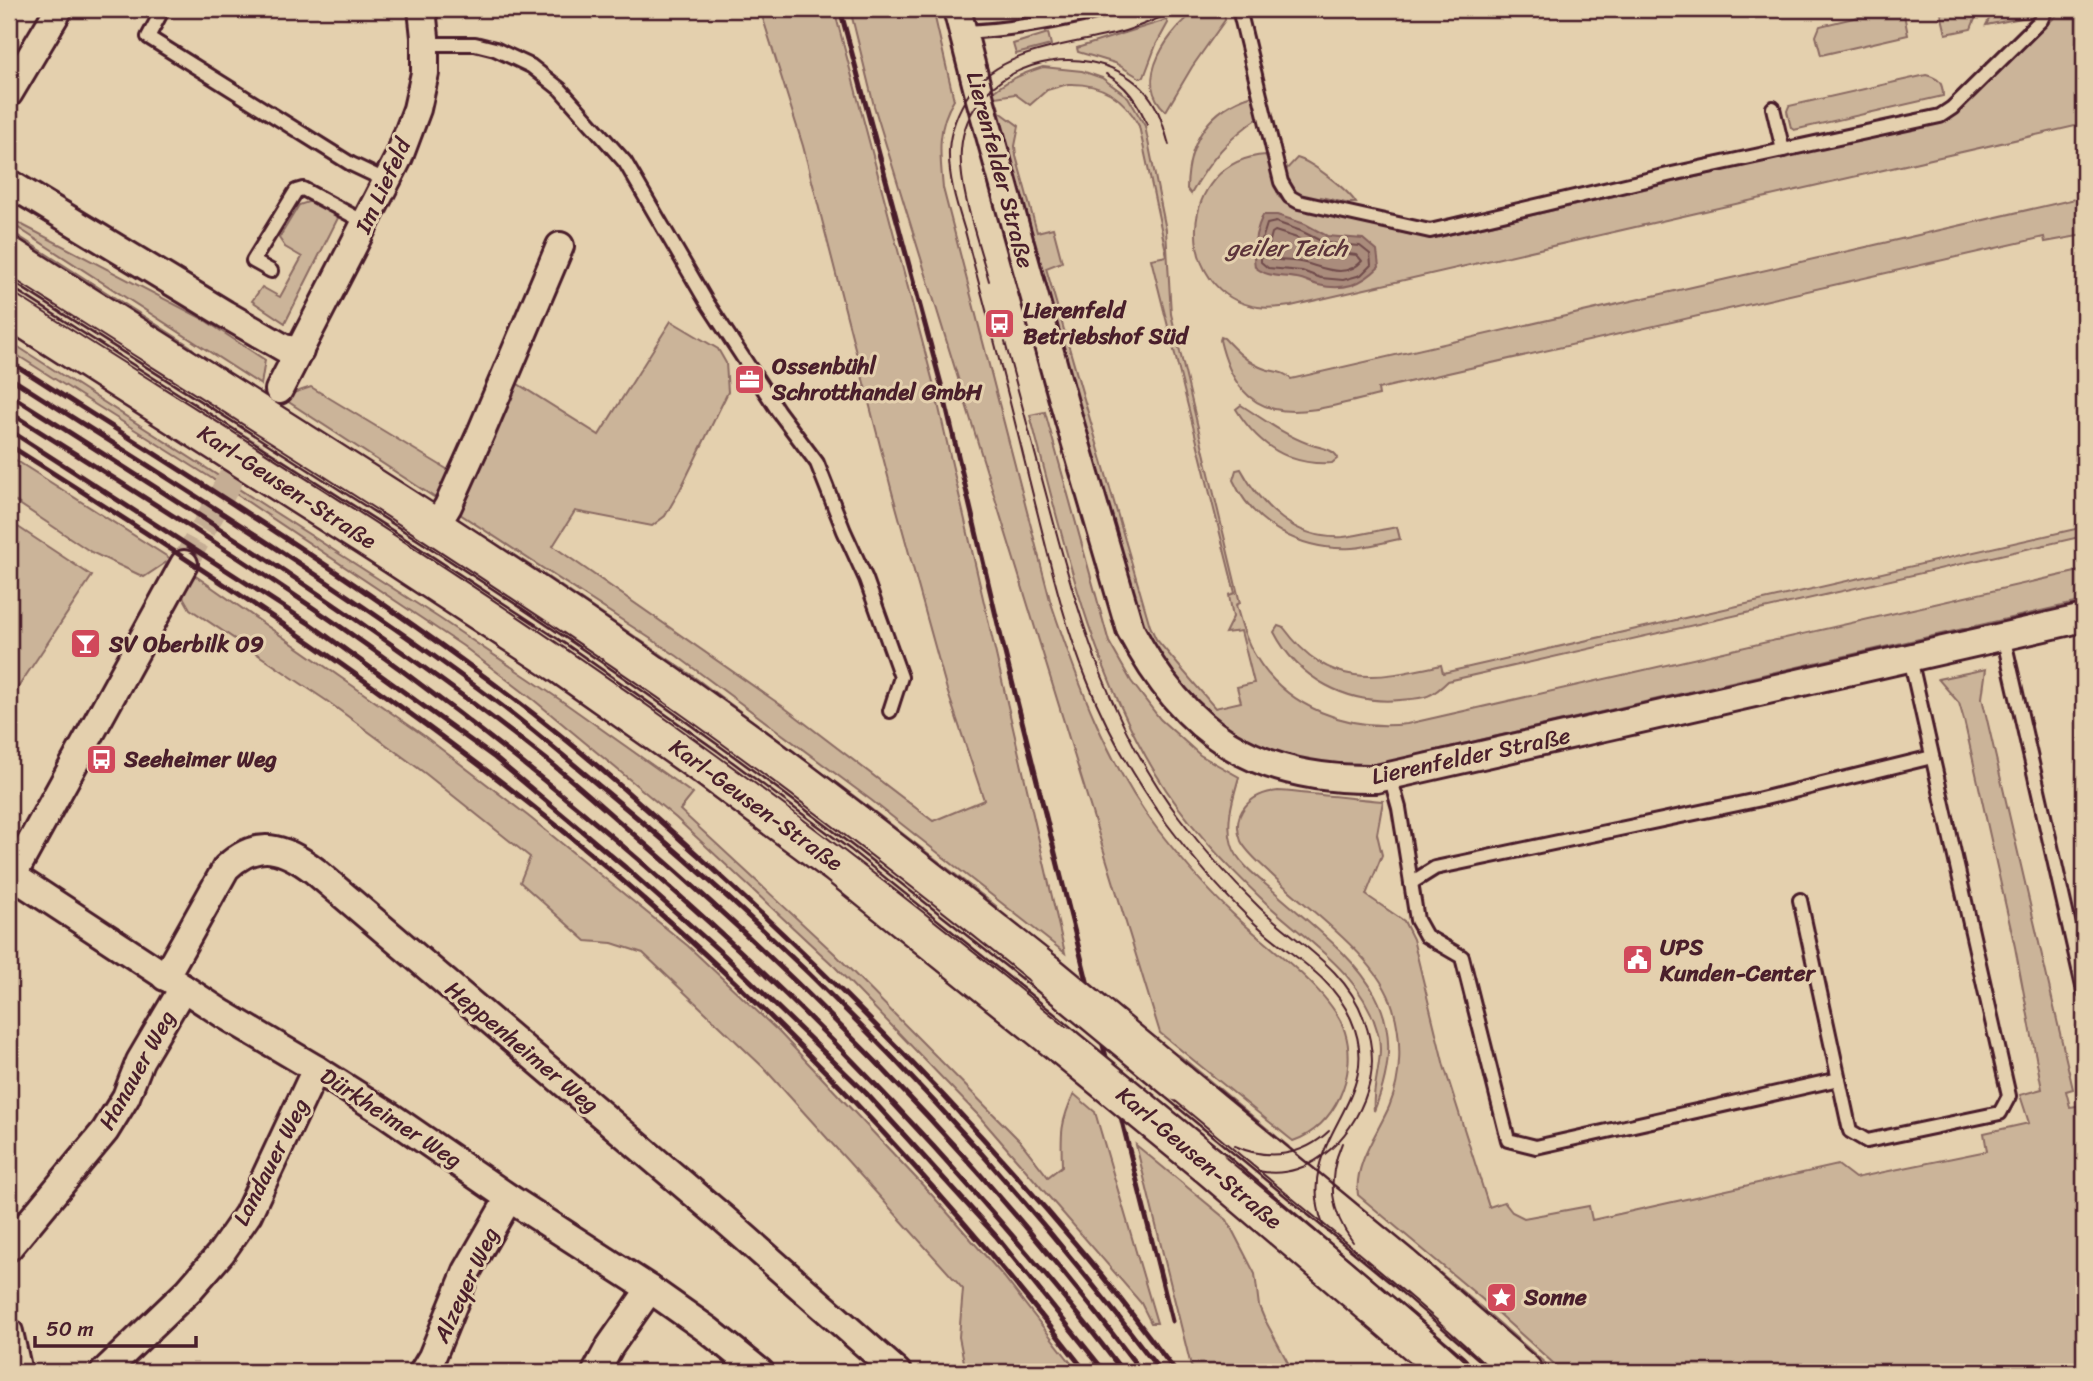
<svg xmlns="http://www.w3.org/2000/svg" width="2093" height="1381" font-family="Sriracha,sans-serif">
<style>
.green{fill:#cbb499;stroke:#8a6a62;stroke-width:2;fill-rule:evenodd}
.water{fill:#aa8c7c;stroke:#84605c;stroke-width:2}
.lines{fill:none;stroke-linecap:round;stroke-linejoin:round}
.shore{stroke:#704b4b;stroke-width:2}
.street-tunnel{stroke:#c5ad94;stroke-width:26;stroke-dasharray:26 13;stroke-linecap:butt}
.lane-casing{stroke:#4a1f2b;stroke-width:18}
.street-casing{stroke:#4a1f2b;stroke-width:32}
.secondary-casing{stroke:#4a1f2b;stroke-width:42}
.lane{stroke:#e4d0ae;stroke-width:12}
.street{stroke:#e4d0ae;stroke-width:26}
.secondary{stroke:#e4d0ae;stroke-width:37}
.tram{stroke:#4a1f2b;stroke-width:2}
.rail{stroke:#4a1f2b;stroke-width:5}
.secondary-bridge-casing{stroke:#4a1f2b;stroke-width:42;stroke-linecap:butt}
.secondary-bridge{stroke:#e4d0ae;stroke-width:37}
.labels{text-anchor:middle;dominant-baseline:central;stroke-width:6;stroke-linejoin:round;paint-order:stroke}
.street-label{font-size:23px;fill:#4a1f2b;stroke:#e4d0ae}
.poi-label{font-size:23px;font-weight:bold;fill:#4a1f2b;stroke:#e4d0ae;text-anchor:start}
.water-label{font-size:24px;font-style:italic;fill:#5d353b;stroke:#e4d0ae}
</style>
<rect width="100%" height="100%" fill="#e4d0ae"/>
<filter id="ink" filterUnits="userSpaceOnUse"><feTurbulence type="fractalNoise" baseFrequency=".0143" numOctaves="2"/><feDisplacementMap in="SourceGraphic" scale="14" xChannelSelector="R" yChannelSelector="G"/><feConvolveMatrix kernelMatrix="1 2 1 2 8 2 1 2 1" color-interpolation-filters="sRGB"/></filter>
<g filter="url(#ink)">
<g class="green">
<polygon points="760,9 834,9 933,382 1065,953 871,800 677,656 281,397 311,387 455,474 513,381 599,435 671,321 718,349 726,363 728,392 680,490 665,516 652,526 575,511 553,546 785,708 933,821 984,800 947,690 892,492 803,146"/>
<path d="M 850,9 L 933,9 L 954,100 C 936,127 940,157 943,188 L 1050,600 C 1077,680 1106,762 1158,830 C 1181,859 1206,889 1233,914 C 1265,945 1333,991 1345,1032 C 1358,1074 1335,1127 1293,1141 L 1288,1137 L 1160,1033 L 874,106 Z"/>
<path d="M 1199,9 L 1224,9 L 1225,20 L 1192,67 L 1166,111 C 1131,81 1170,28 1199,9 Z"/>
<polygon points="1891,9 1903,9 1908,35 1821,55 1816,36 1820,26"/>
<polygon points="1940,9 1979,9 1971,29 1946,34"/>
<polygon points="1994,9 2031,9 2026,17 1986,25"/>
<path d="M 2063,9 L 2084,9 L 2084,124 L 1291,306 C 1280,307 1269,309 1258,307 C 1172,294 1176,160 1266,155 L 1279,197 L 1292,207 L 1413,235 L 1435,238 L 1944,119 L 1965,105 Z"/>
<polygon points="1166,20 1168,23 1156,45 1144,77 1140,78 1115,63 1078,52 1077,48"/>
<polygon points="1048,33 1051,45 1016,54 1013,44"/>
<path d="M 1043,67 L 1082,71 L 1102,78 L 1128,97 L 1145,126 L 1166,230 L 1171,314 L 1240,603 L 1236,605 C 1241,623 1246,641 1256,657 C 1287,708 1349,731 1407,724 L 2084,570 L 2084,601 L 1423,753 L 1423,763 L 1387,770 L 1312,766 L 1256,747 L 1205,717 L 1149,649 L 987,97 C 1005,81 1021,74 1043,67 ZM 1068,84 C 1101,83 1124,96 1139,126 L 1167,256 L 1151,259 L 1235,593 L 1229,595 L 1233,617 L 1225,633 L 1241,631 L 1254,683 L 1237,687 L 1241,702 L 1215,708 L 1156,639 L 1150,626 L 1046,268 L 1062,262 L 1053,228 L 1037,232 L 1016,156 L 1015,146 L 1019,126 L 1000,112 L 995,97 L 1015,94 L 1030,105 L 1047,90 Z"/>
<path d="M 1926,75 C 1939,78 1943,83 1943,96 L 1794,130 L 1791,128 L 1787,111 L 1789,106 Z"/>
<path d="M 1253,95 L 1260,117 C 1228,138 1210,160 1191,194 L 1187,189 C 1188,142 1207,109 1253,95 Z"/>
<path d="M 1297,158 C 1312,162 1348,190 1356,203 L 1345,203 L 1321,197 L 1318,204 C 1301,197 1289,191 1282,174 Z"/>
<path d="M 2084,197 L 2084,235 L 2045,242 L 2044,237 L 1378,389 L 1379,395 C 1307,412 1243,437 1220,340 L 1221,337 L 1224,338 C 1236,351 1248,363 1265,369 C 1274,372 1284,371 1291,379 Z"/>
<polygon points="311,201 339,216 285,323 252,301 262,287 280,297 302,257 285,247 279,238 299,205"/>
<polygon points="9,218 203,319 265,360 261,385 9,222"/>
<polygon points="9,230 190,346 195,351 192,354 9,237"/>
<path d="M 9,341 L 439,618 L 562,701 L 693,794 L 680,810 L 835,954 L 1020,1141 L 1048,1177 L 1062,1166 C 1061,1136 1060,1122 1074,1094 L 1095,1112 L 1157,1323 L 1151,1323 L 1141,1303 L 978,1115 L 834,966 L 676,818 L 535,701 L 463,646 L 227,488 L 9,350 Z"/>
<path d="M 1241,405 C 1263,419 1284,435 1309,444 C 1319,448 1333,448 1338,458 L 1332,463 C 1289,466 1258,445 1236,409 Z"/>
<path d="M 1045,412 L 1109,642 L 1131,681 L 1160,719 L 1200,755 L 1239,777 C 1233,798 1225,823 1232,845 C 1237,862 1257,877 1270,888 C 1346,956 1420,998 1374,1111 C 1371,1085 1385,1059 1378,1033 C 1362,973 1308,942 1266,903 C 1225,864 1185,822 1156,774 C 1089,663 1063,538 1030,415 Z"/>
<polygon points="9,455 14,459 171,559 144,577 91,552 9,497"/>
<path d="M 1241,469 C 1262,508 1296,540 1343,537 C 1361,535 1379,530 1397,527 L 1400,539 C 1384,542 1368,547 1352,548 C 1302,551 1254,526 1233,480 L 1236,470 Z"/>
<polygon points="450,514 539,571 690,674 862,802 996,906 993,911 448,519"/>
<polygon points="9,521 92,576 9,701"/>
<path d="M 2084,527 L 2084,536 L 1448,681 C 1430,699 1424,698 1400,700 C 1348,705 1298,679 1274,632 L 1278,626 L 1284,628 C 1329,689 1375,680 1441,665 L 1443,673 Z"/>
<polygon points="190,572 423,735 528,816 688,946 779,1032 931,1194 1004,1277 1078,1372 978,1372 964,1362 959,1337 963,1289 763,1067 643,953 612,943 586,941 520,882 530,857 426,774 327,701 190,609 182,595"/>
<path d="M 1986,669 L 1982,698 L 2073,1089 L 2066,1091 L 2070,1107 L 2084,1105 L 2084,1372 L 1563,1372 L 1482,1299 L 1358,1195 C 1354,1164 1377,1134 1389,1107 C 1402,1076 1402,1039 1393,1008 C 1378,956 1308,910 1270,873 C 1261,864 1247,853 1241,841 C 1230,813 1251,793 1278,791 C 1288,791 1299,793 1310,794 C 1334,796 1359,799 1383,801 L 1377,834 L 1382,855 L 1366,895 L 1404,921 L 1413,939 L 1444,1066 L 1489,1207 L 1504,1202 L 1512,1212 L 1524,1218 L 1589,1206 L 1592,1220 L 1838,1165 L 1855,1178 L 1987,1151 L 1984,1133 L 2029,1123 L 2020,1095 L 2042,1089 L 2015,947 L 1964,720 L 1959,703 L 1938,679 Z"/>
<polygon points="1179,1055 1288,1146 1282,1148 1174,1059"/>
<polygon points="1136,1145 1227,1220 1255,1274 1259,1306 1264,1318 1293,1372 1195,1372 1191,1366"/>
<polygon points="1406,1244 1488,1313 1555,1372 1545,1372 1408,1250"/>
</g>
<path class="water" d="M 1263,215 L 1277,215 L 1305,224 L 1327,236 L 1363,239 L 1377,251 L 1379,267 C 1361,285 1344,291 1318,285 C 1311,283 1304,279 1297,278 C 1281,275 1268,278 1255,267 C 1252,248 1255,232 1263,215 Z"/>
<g class="lines">
<g class="shore">
<polygon points="1276,222 1301,231 1325,243 1360,246 1370,254 1371,265 1361,275 1343,280 1321,278 1302,271 1268,268 1261,262 1261,243 1267,224"/>
<path d="M 1275,231 L 1297,238 L 1322,251 L 1357,255 L 1362,261 C 1346,279 1324,268 1305,263 C 1294,260 1282,261 1271,259 C 1266,253 1270,241 1272,233 Z"/>
</g>
<polyline class="street-tunnel" points="184,564 272,403"/>
<defs>
<g id="lane">
<polyline points="163,9 148,37 351,164 387,181"/>
<polyline points="1239,9 1281,182 1290,197 1299,202 1430,231 1672,174 1940,116 1952,108 2041,20 2046,9"/>
<path d="M 963,32 C 1012,30 1060,21 1108,9"/>
<polyline points="425,44 475,44 495,49 531,66 560,89 625,162 706,301 778,411 817,463 844,531 866,579 901,677 890,711"/>
<polyline points="1773,108 1783,150"/>
<polyline points="271,271 253,261 296,191 303,189 366,223"/>
<polyline points="2003,636 2084,991"/>
<polyline points="1390,776 1399,808 1417,920 1426,936 1462,957 1508,1140 1536,1147 1839,1079"/>
<polyline points="1411,883 1435,868 1757,800 1932,757"/>
<polyline points="1800,900 1850,1131 1867,1141 2000,1113 2009,1096 1910,658"/>
</g>
<g id="street">
<path d="M 957,9 L 980,99 L 1064,403 L 1130,629 C 1184,734 1256,781 1376,779 L 2084,618"/>
<polyline points="9,93 59,9"/>
<polyline points="9,183 225,314 284,348 300,351"/>
<polyline points="279,390 399,157 417,109 425,73 425,37 422,9"/>
<polyline points="434,529 448,506 480,435 560,246"/>
<polyline points="13,876 223,1014 316,1069 387,1114 509,1198 650,1289 708,1330 760,1372"/>
<polyline points="9,882 184,564"/>
<path d="M 165,977 L 226,868 C 257,838 284,847 315,871 L 724,1219 L 897,1372"/>
<polyline points="9,1247 105,1131 126,1097 140,1061 183,988"/>
<polyline points="9,1332 18,1372"/>
<polyline points="104,1372 189,1290 221,1253 248,1214 316,1069"/>
<polyline points="423,1372 432,1357 467,1271 509,1198"/>
<polyline points="596,1372 610,1346 650,1289"/>
</g>
<g id="secondary">
<path d="M 9,256 C 243,407 483,551 709,714 C 824,796 935,885 1046,973"/>
<polyline points="9,309 388,551 557,662 706,767 838,865 1063,1046"/>
<polyline points="1178,1082 1401,1266 1523,1372"/>
<polyline points="1208,1165 1451,1372"/>
</g>
</defs>
<use href="#lane" class="lane-casing"/>
<use href="#street" class="street-casing"/>
<use href="#secondary" class="secondary-casing"/>
<use href="#lane" class="lane"/>
<use href="#street" class="street"/>
<use href="#secondary" class="secondary"/>
<g class="tram">
<path d="M 1181,9 C 1163,16 1144,25 1125,31 C 1074,46 1003,46 969,94 C 958,110 950,131 949,150 C 948,178 957,205 965,231 C 973,262 982,294 990,325 C 1007,388 1022,452 1038,515 C 1052,571 1065,626 1087,680 C 1107,732 1135,779 1167,824 C 1192,858 1221,891 1251,920 C 1286,954 1330,972 1351,1019 C 1388,1102 1291,1137 1323,1225"/>
<path d="M 1106,74 C 1126,85 1139,103 1147,125"/>
<path d="M 9,276 C 233,419 461,559 678,712 C 870,848 1052,998 1233,1149 C 1321,1223 1411,1294 1494,1372"/>
<path d="M 989,281 C 979,244 958,187 961,150 C 967,64 1084,32 1142,88 C 1158,104 1163,124 1169,145"/>
<path d="M 9,290 C 225,428 445,562 655,711 C 842,843 1020,988 1197,1134 C 1291,1212 1388,1288 1477,1372"/>
<path d="M 1005,342 C 1021,400 1036,458 1052,516 C 1080,622 1112,729 1179,817 C 1203,849 1231,880 1260,908 C 1297,943 1346,968 1364,1019 C 1371,1038 1374,1061 1370,1081 C 1359,1131 1313,1183 1258,1171"/>
<path d="M 1342,1143 C 1327,1178 1330,1212 1353,1242"/>
<path d="M 1235,1146 C 1268,1161 1303,1156 1329,1131"/>
</g>
<g class="rail">
<polyline points="840,9 941,384 1001,637 1172,1321"/>
<path d="M 9,361 C 177,469 350,574 509,695 C 576,745 638,801 700,857 C 837,981 966,1113 1085,1255 C 1117,1293 1146,1333 1176,1372"/>
<path d="M 9,377 C 175,483 344,587 502,706 C 535,731 566,758 597,784 C 807,957 997,1155 1161,1372"/>
<path d="M 9,394 C 192,510 376,625 547,760 C 581,787 612,816 645,844 C 828,1002 996,1179 1142,1372"/>
<path d="M 9,412 C 140,495 274,577 400,669 C 610,824 804,998 976,1194 C 1027,1252 1077,1310 1123,1372"/>
<polyline points="9,430 310,624 495,758 626,868 724,955 866,1093 996,1236 1105,1372"/>
<path d="M 9,445 C 168,546 327,649 478,764 C 706,936 911,1146 1086,1372"/>
</g>
<defs>
<g id="secondary-bridge">
<polyline points="1046,973 1178,1082"/>
<polyline points="1063,1046 1208,1165"/>
</g>
</defs>
<use href="#secondary-bridge" class="secondary-bridge-casing"/>
<use href="#secondary-bridge" class="secondary-bridge"/>
</g>
</g>
<defs>
<symbol id="bus-square" viewBox="-11 -11 22 22"><rect x="-9" y="-9" width="18" height="18" rx="4" fill="#d1495b" stroke="#e4d0ae"/><path d="M-5-6H5V4H4V6H2V4H-2V6H-4V4H-5ZM-3.5-4V0h7V-4ZM-3.5 1.2v1.5H-2V1.2ZM2 1.2v1.5H3.5V1.2Z" fill="#fff"/></symbol>
<symbol id="office-square" viewBox="-11 -11 22 22"><rect x="-9" y="-9" width="18" height="18" rx="4" fill="#d1495b" stroke="#e4d0ae"/><path d="M-6-3h4V-5.5h4V-3h4V5H-6ZM-1-4.5V-3h2v-1.5ZM-6 0V1H6V0Z" fill="#fff"/></symbol>
<symbol id="bar-square" viewBox="-11 -11 22 22"><rect x="-9" y="-9" width="18" height="18" rx="4" fill="#d1495b" stroke="#e4d0ae"/><path d="M-6-5H6L.8 .8V4.5H3.5V6h-7V4.5H-.8V.8Z" fill="#fff"/></symbol>
<symbol id="civic-square" viewBox="-11 -11 22 22"><rect x="-9" y="-9" width="18" height="18" rx="4" fill="#d1495b" stroke="#e4d0ae"/><path d="M-.6-6.5H3V-4.5H.6V-3L4-1V1h2V6H-6V1h2V-1L-.6-3ZM-1.2 2.5V6h2.4V2.5Z" fill="#fff"/></symbol>
<symbol id="sight-square" viewBox="-11 -11 22 22"><rect x="-9" y="-9" width="18" height="18" rx="4" fill="#d1495b" stroke="#e4d0ae"/><path d="M0-6L1.8-2.2L6-1.7L2.9 1.2L3.7 5.4L0 3.3L-3.7 5.4L-2.9 1.2L-6-1.7L-1.8-2.2Z" fill="#fff"/></symbol>
</defs>
<g fill-rule="evenodd">
<use href="#bus-square" x="982" y="306" width="35" height="35"/>
<use href="#office-square" x="732" y="362" width="35" height="35"/>
<use href="#bar-square" x="68" y="626" width="35" height="35"/>
<use href="#bus-square" x="84" y="742" width="35" height="35"/>
<use href="#civic-square" x="1620" y="942" width="35" height="35"/>
<use href="#sight-square" x="1484" y="1280" width="35" height="35"/>
</g>
<g class="labels">
<g class="street-label">
<text transform="translate(1000 170) rotate(75)">Lierenfelder Straße</text>
<text transform="translate(383 186) rotate(-65)">Im Liefeld</text>
<text transform="translate(287 487) rotate(33)">Karl-Geusen-Straße</text>
<text transform="translate(1471 756) rotate(-12)">Lierenfelder Straße</text>
<text transform="translate(756 805) rotate(36)">Karl-Geusen-Straße</text>
<text transform="translate(522 1047) rotate(40)">Heppenheimer Weg</text>
<text transform="translate(137 1070) rotate(-61)">Hanauer Weg</text>
<text transform="translate(391 1118) rotate(33)">Dürkheimer Weg</text>
<text transform="translate(1199 1158) rotate(40)">Karl-Geusen-Straße</text>
<text transform="translate(271 1162) rotate(-63)">Landauer Weg</text>
<text transform="translate(466 1285) rotate(-65)">Alzeyer Weg</text>
</g>
<g class="poi-label">
<text x="1023" y="310">Lierenfeld<tspan x="1023" dy="26">Betriebshof Süd</tspan></text>
<text x="772" y="366">Ossenbühl<tspan x="772" dy="26">Schrotthandel GmbH</tspan></text>
<text x="109" y="644">SV Oberbilk 09</text>
<text x="124" y="759">Seeheimer Weg</text>
<text x="1660" y="947">UPS<tspan x="1660" dy="26">Kunden-Center</tspan></text>
<text x="1524" y="1297">Sonne</text>
</g>
<g class="water-label">
<text x="1287" y="248">geiler Teich</text>
</g>
</g>
<rect width="2093" height="1381" fill="none" stroke="#e4d0ae" stroke-width="35"/>
<rect x="18" y="18" width="2058" height="1346" fill="none" stroke="#4a1f2b" stroke-width="2.5" filter="url(#ink)"/>
<path d="M35 1336v10h161v-10" fill="none" stroke="#4a1f2b" stroke-width="3.5"/>
<text x="46" y="1336" font-size="21" fill="#4a1f2b" stroke="#e4d0ae" stroke-width="5" paint-order="stroke">50 m</text>
</svg>
